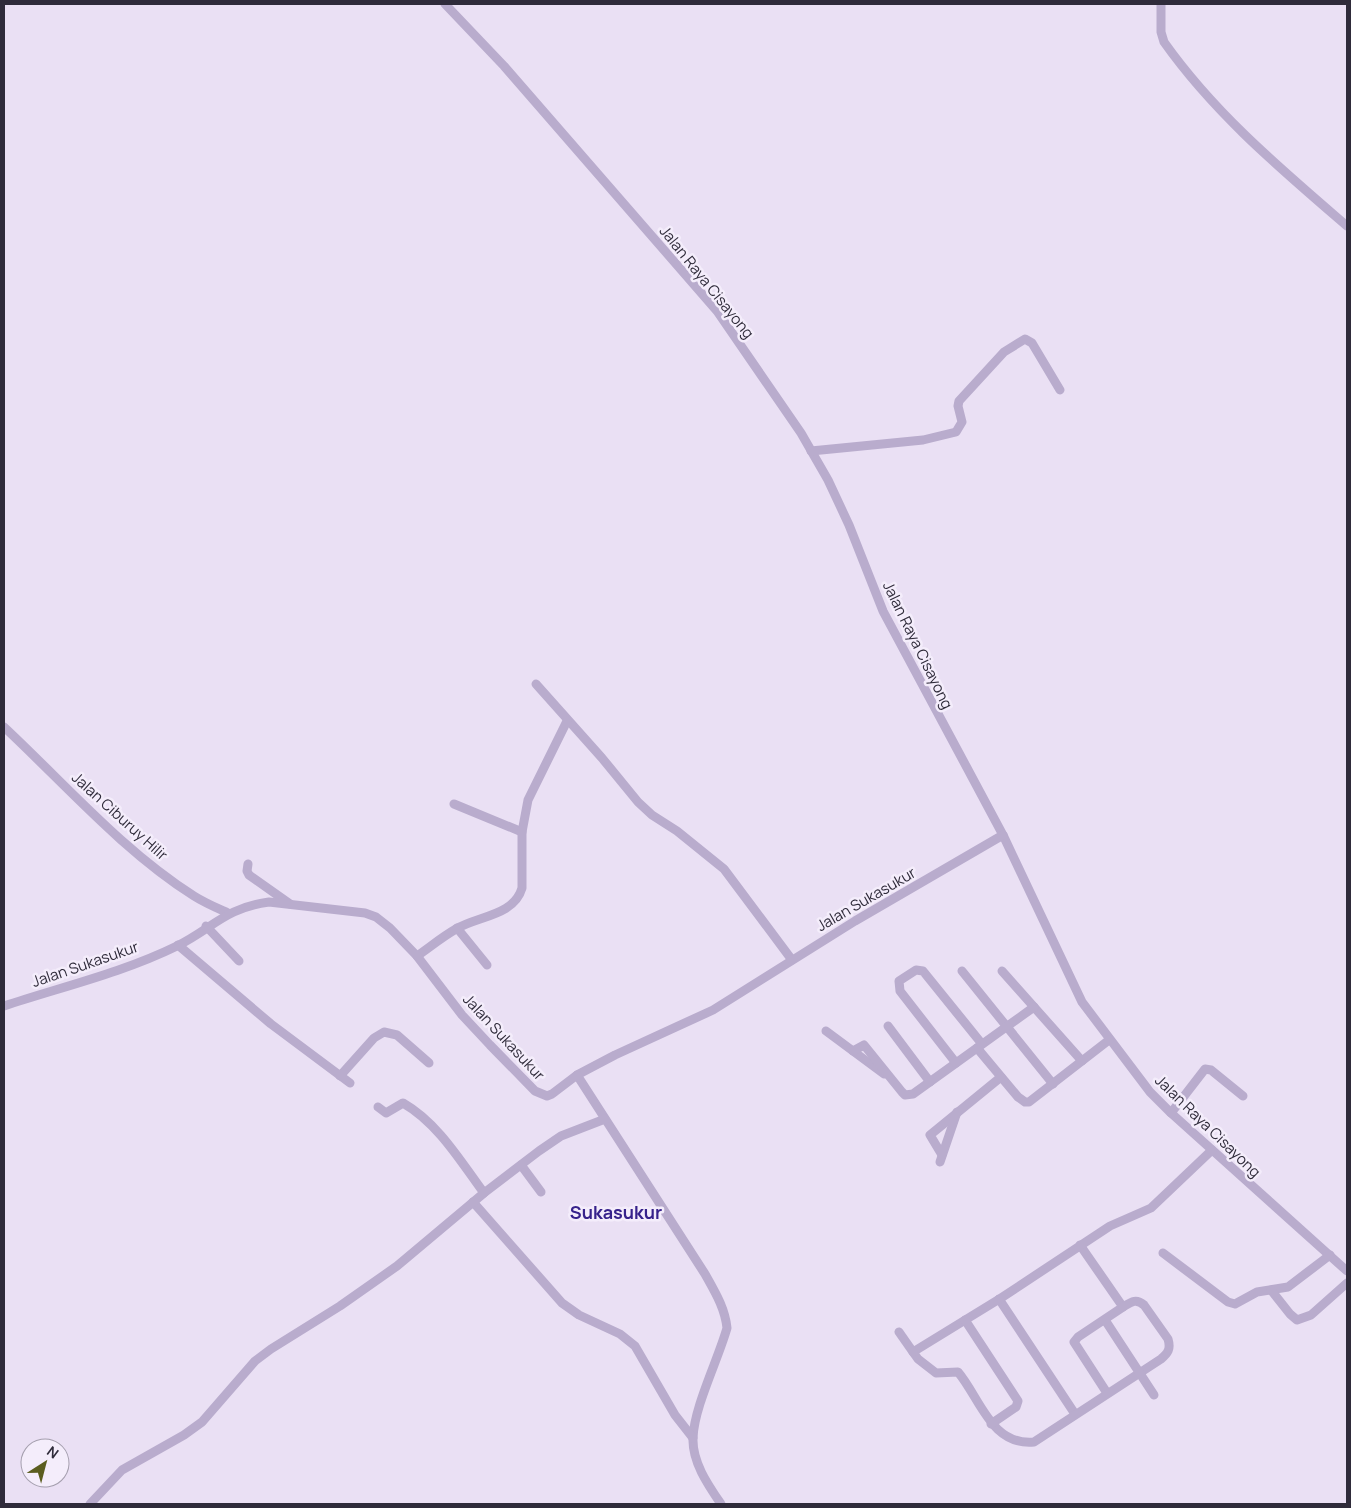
<svg xmlns="http://www.w3.org/2000/svg" width="1351" height="1508" font-family="Manrope,sans-serif">
<style>
.lines{fill:none;stroke-linecap:round;stroke-linejoin:round}
.street{stroke:#b9accd;stroke-width:9}
.labels{text-anchor:middle;dominant-baseline:central;stroke-width:5;stroke-linejoin:round;paint-order:stroke}
.street-label{font-size:15px;fill:#2f2b3a;stroke:#f4edfb}
.quarter-label{font-size:18px;font-weight:bold;fill:#37228b;stroke:#f4edfb}
</style>
<rect width="100%" height="100%" fill="#eae0f4"/>
<g class="lines">
<g class="street">
<polyline points="445,4 504,66 717,311 801,433 828,480 849,525 883,611 1003,835 1082,1002 1150,1092 1171,1113 1347,1271"/>
<path d="M 1161,4 L 1161,32 L 1164,42 C 1215,114 1281,169 1347,226"/>
<polyline points="811,451 923,440 956,432 962,422 958,406 959,401 1004,352 1025,339 1032,343 1060,390"/>
<polyline points="536,684 602,758 638,802 652,815 677,831 724,869 792,960"/>
<path d="M 4,727 C 65,784 123,851 194,896 C 205,903 217,908 228,913"/>
<polyline points="454,804 522,832"/>
<polyline points="248,864 247,871 249,875 290,904"/>
<polyline points="206,926 239,961"/>
<polyline points="457,928 487,965"/>
<polyline points="178,945 271,1024 350,1083"/>
<path d="M 417,956 C 430,947 442,937 456,929 C 477,916 514,916 522,888 L 522,832 L 528,800 L 567,721"/>
<polyline points="962,971 1053,1084"/>
<polyline points="1002,971 1082,1061"/>
<path d="M 4,1006 C 61,987 122,973 177,946 C 213,928 225,908 269,902 L 365,913 L 376,917 L 390,928 L 417,956 L 462,1015 L 490,1045 L 535,1091 L 547,1096 L 552,1094 L 577,1075 L 615,1055 L 713,1010 L 855,921 L 1003,835"/>
<polyline points="888,1026 930,1082"/>
<polyline points="826,1031 884,1074"/>
<polyline points="977,1048 1018,1097 1025,1102 1029,1102 1109,1040"/>
<polyline points="853,1051 864,1045 902,1092 905,1095 913,1094 1034,1007"/>
<polyline points="956,1063 900,991 899,981 916,970 923,971 982,1044"/>
<path d="M 577,1075 L 705,1274 C 715,1292 725,1308 727,1328 C 718,1360 694,1407 693,1438 C 692,1462 708,1485 721,1504"/>
<polyline points="340,1076 374,1038 384,1032 397,1035 429,1063"/>
<path d="M 378,1107 L 386,1113 L 403,1103 C 438,1123 461,1162 484,1193"/>
<polyline points="1171,1113 1205,1069 1211,1070 1243,1096"/>
<polyline points="942,1155 930,1135 1001,1077"/>
<polyline points="940,1162 957,1112"/>
<polyline points="521,1165 541,1192"/>
<polyline points="473,1202 562,1303 579,1315 620,1334 635,1346 675,1415 693,1438"/>
<polyline points="1080,1245 1123,1307 1078,1337 1074,1342 1107,1393"/>
<polyline points="1163,1253 1228,1302 1235,1304 1257,1292 1288,1287 1330,1255"/>
<polyline points="1271,1290 1290,1314 1297,1320 1311,1315 1347,1283"/>
<polyline points="999,1299 1075,1414"/>
<path d="M 1123,1307 C 1131,1302 1136,1298 1144,1305 L 1168,1339 C 1171,1349 1168,1353 1161,1359 L 1034,1442 C 991,1446 980,1398 958,1372 L 936,1373 L 918,1359 L 913,1352 L 1001,1298 L 1110,1226 L 1151,1208 L 1212,1150"/>
<polyline points="965,1320 1018,1401 1016,1407 991,1424"/>
<polyline points="1105,1320 1154,1395"/>
<polyline points="899,1332 913,1352"/>
<polyline points="90,1504 122,1470 184,1435 202,1422 255,1361 271,1349 340,1306 397,1266 484,1193 539,1151 561,1136 605,1119"/>
</g>
</g>
<g class="labels">
<g class="street-label">
<text transform="translate(707 282) rotate(51)">Jalan Raya Cisayong</text>
<text transform="translate(918 645) rotate(64)">Jalan Raya Cisayong</text>
<text transform="translate(120 816) rotate(42)">Jalan Ciburuy Hilir</text>
<text transform="translate(866 899) rotate(-30)">Jalan Sukasukur</text>
<text transform="translate(85 964) rotate(-19)">Jalan Sukasukur</text>
<text transform="translate(504 1037) rotate(47)">Jalan Sukasukur</text>
<text transform="translate(1208 1126) rotate(44)">Jalan Raya Cisayong</text>
</g>
<g class="quarter-label">
<text x="616" y="1212">Sukasukur</text>
</g>
</g>
<rect width="1351" height="1508" fill="none" stroke="#2f2b3a" stroke-width="10"/>
<g transform="translate(45 1463) rotate(36)"><circle r="24" fill="#f4edfb" stroke="#a59fae"/>
<path d="M0-4L9 19L0 12L-9 19Z" fill="#5b5d1f"/>
<text y="-8" font-size="14" font-weight="bold" text-anchor="middle" fill="#2f2b3a">N</text>
</g>
</svg>
